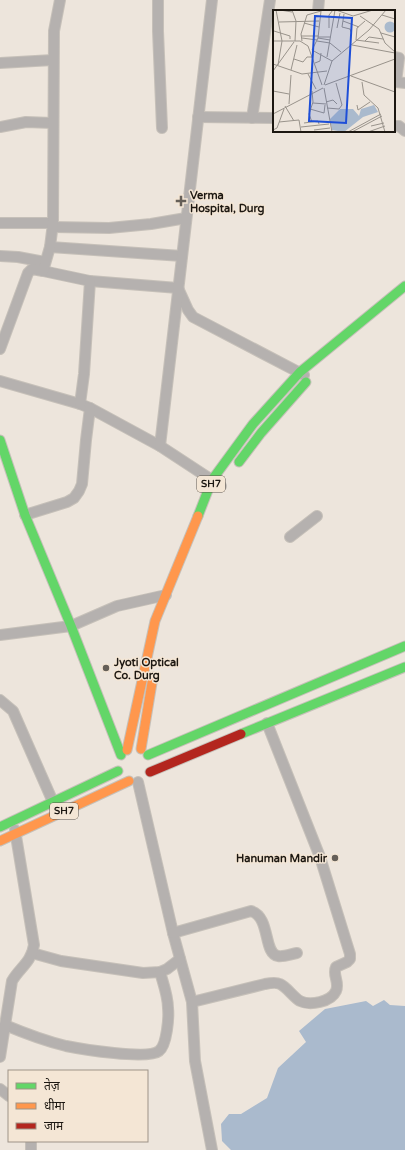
<svg xmlns="http://www.w3.org/2000/svg" width="405" height="1150" font-family="'Varela Round','Noto Sans Devanagari',sans-serif">
<style>
.water{fill:#aabacd}
.lines{fill:none;stroke-linecap:round;stroke-linejoin:round}
.street-casing{stroke:#c6c0b9;stroke-width:12}
.fast-casing{stroke:#c6c0b9;stroke-width:11}
.slow-casing{stroke:#c6c0b9;stroke-width:11}
.jam-casing{stroke:#c6c0b9;stroke-width:11}
.street{stroke:#b5b1af;stroke-width:10}
.fast{stroke:#63d668;stroke-width:9}
.slow{stroke:#ff974d;stroke-width:9}
.jam{stroke:#b3261e;stroke-width:9}
.poi-dot{fill:#655f58;stroke:#f4e6d5;stroke-width:1.5}
.labels{text-anchor:middle;dominant-baseline:central;stroke-width:3;stroke-linejoin:round;paint-order:stroke}
.shield{fill:#f4e6d5;stroke:#5d554c;stroke-width:1}
.shield-label{font-size:10px;font-weight:bold;fill:#1c1711}
.poi-label{font-size:11px;font-weight:bold;fill:#1c1711;stroke:#f4e6d5;text-anchor:start}
.inset-road{fill:none;stroke:#99938b;stroke-width:1}
.view{fill:#1d4ed8;fill-opacity:0.15;stroke:#1d4ed8;stroke-width:2}
.inset-edge{fill:none;stroke:#1c1711;stroke-width:2}
</style>
<rect width="100%" height="100%" fill="#ede5dc"/>
<polygon class="water" points="384,1000 390,1005 405,1006 405,1150 231,1150 222,1141 221,1124 229,1114 241,1114 267,1098 278,1068 306,1042 299,1031 325,1009 366,1001 373,1006"/>
<g class="lines">
<defs>
<g id="street">
<polyline points="158,0 158,31 162,128"/>
<polyline points="318,11 319,0"/>
<polyline points="394,57 399,58 396,82 405,83"/>
<polyline points="0,63 53,60"/>
<polyline points="198,117 274,118"/>
<polyline points="252,118 270,0"/>
<polyline points="394,126 399,126 405,131"/>
<polyline points="0,127 26,122 52,123"/>
<polyline points="0,223 53,223"/>
<polyline points="53,227 109,228 151,224 186,218"/>
<polyline points="50,247 182,256"/>
<polyline points="0,256 18,257 45,262"/>
<polyline points="43,271 90,281 178,288 188,310 193,317 304,375"/>
<polyline points="0,349 28,273 32,269 43,271 50,247 53,223 54,31 60,0"/>
<polyline points="0,381 80,404 90,408 160,446 221,486"/>
<polyline points="80,404 84,374 90,281"/>
<polyline points="160,446 212,0"/>
<polyline points="25,515 67,502 74,498 79,491 82,484 86,440 90,408"/>
<polyline points="290,537 317,516"/>
<polyline points="0,635 71,626 117,606 166,595"/>
<polyline points="0,700 13,711 53,802"/>
<polyline points="138,782 173,933 192,1002 195,1061 212,1150"/>
<path d="M 173,933 L 251,911 C 271,917 263,954 278,956 C 284,957 291,954 297,953"/>
<polyline points="32,953 61,961 143,973 160,972 167,969 180,959"/>
<path d="M 192,1002 L 265,984 C 270,983 276,982 280,984 C 287,987 293,997 300,1001 C 310,1006 331,1002 336,991 C 340,982 332,975 336,967 L 347,962 L 350,959 L 350,954 L 320,857 L 267,723"/>
<path d="M 5,1025 C 24,1033 45,1041 66,1046 C 81,1049 148,1060 159,1051 C 167,1045 169,1017 168,1008 C 168,996 163,983 160,972"/>
<path d="M 0,1057 L 12,981 C 20,967 31,963 34,945 L 15,830"/>
<polyline points="0,1089 9,1096"/>
<polyline points="31,1141 31,1150"/>
</g>
<g id="fast">
<polyline points="0,440 25,515 71,626 121,755"/>
<polyline points="239,462 261,433 306,382"/>
<polyline points="198,516 212,480 253,424 300,372 405,286"/>
<polyline points="241,734 405,667"/>
<polyline points="148,755 405,646"/>
<polyline points="0,827 118,771"/>
</g>
<g id="slow">
<polyline points="141,749 153,677"/>
<polyline points="127,750 155,621 198,516"/>
<polyline points="0,841 129,781"/>
</g>
<polyline id="jam" points="150,772 241,734"/>
</defs>
<use href="#street" class="street-casing"/>
<use href="#fast" class="fast-casing"/>
<use href="#slow" class="slow-casing"/>
<use href="#jam" class="jam-casing"/>
<use href="#street" class="street"/>
<use href="#fast" class="fast"/>
<use href="#slow" class="slow"/>
<use href="#jam" class="jam"/>
</g>
<g class="poi-dot">
<path d="M179 195h4v4h4v4h-4v4h-4v-4h-4v-4h4z"/>
<circle cx="106" cy="668" r="4"/>
<circle cx="335" cy="858" r="4"/>
</g>
<g class="labels">
<g class="shield">
<rect x="197" y="476" width="28" height="16" rx="3"/>
<rect x="50" y="803" width="28" height="16" rx="3"/>
</g>
<g class="shield-label">
<text x="211" y="484">SH7</text>
<text x="64" y="811">SH7</text>
</g>
<g class="poi-label">
<text x="190" y="195">Verma<tspan x="190" dy="13">Hospital, Durg</tspan></text>
<text x="114" y="662">Jyoti Optical<tspan x="114" dy="13">Co. Durg</tspan></text>
<text x="327" y="858" text-anchor="end">Hanuman Mandir</text>
</g>
</g>
<g transform="translate(273 10)">
<rect width="122" height="122" fill="#ede5dc"/>
<path d="M111.5 17a5.5 5.5 0 1 1 11 0a5.5 5.5 0 1 1-11 0ZM 101,95 L 105,102 L 90,107 L 71,122 L 59,120 L 57,109 L 67,99 L 80,99 L 86,106 L 88,99 Z" fill="#aabacd"/>
<path class="inset-road" d="M 3,0 L 9,31 L 5,55M 7,0 L 19,2M 19,0 L 23,11 L 22,31M 63,0 L 80,6 L 100,0M 71,4 L 69,17 L 77,19 L 78,22M 109,5 L 122,9M 87,6 L 106,19 L 112,33 L 122,42M 70,11 L 86,17M 92,11 L 84,18 L 83,30 L 106,33M 6,12 L 46,11M 31,13 L 46,17M 56,18 L 56,5 L 60,0M 64,18 L 67,3M 1,21 L 17,26 L 17,29M 108,23 L 122,27M 28,26 L 45,26M 45,27 L 58,27M 29,28 L 44,30M 45,28 L 57,30M 0,31 L 27,31 L 35,36 L 49,75M 29,31 L 28,24 L 34,5 L 48,1M 44,31 L 57,33 L 68,42M 92,31 L 96,27 L 110,29M 79,35 L 122,43M 39,40 L 45,28 L 48,1M 39,40 L 59,51M 54,47 L 62,0M 21,49 L 30,52 L 34,47 L 40,47M 42,53 L 47,51 L 48,43M 0,54 L 29,64 L 54,61M 18,60 L 24,35M 0,61 L 21,32M 35,64 L 43,79M 78,66 L 122,82M 89,72 L 91,85 L 105,98 L 112,122M 51,75 L 59,51 L 96,20 L 113,0M 52,75 L 122,49M 51,78 L 59,122M 0,81 L 16,84M 39,81 L 40,92 L 36,104 L 39,112M 53,92 L 60,90 L 64,94M 40,93 L 53,94M 16,94 L 18,65M 84,95 L 85,100 L 97,92M 12,96 L 21,111M 54,98 L 66,99 L 69,95 L 63,73M 37,99 L 51,103 L 52,95M 0,104 L 50,78M 6,112 L 26,110 L 28,122M 31,113 L 45,111 L 46,114M 98,116 L 111,113M 28,117 L 56,114M 0,120 L 4,118 L 11,99M 41,120 L 57,118M 75,122 L 108,104M 79,122 L 109,106M 95,122 L 112,116"/>
<path class="view" d="M 42,6 L 79,8 L 73,113 L 36,111 Z"/>
<rect width="122" height="122" class="inset-edge"/>
</g>
<rect x="8" y="1070" width="140" height="72" fill="#f4e6d5" stroke="#9e9387"/>
<rect x="16" y="1083" width="20" height="6" fill="#63d668" stroke="#9e9387"/>
<text x="44" y="1090" font-size="12" fill="#1c1711">तेज़</text>
<rect x="16" y="1103" width="20" height="6" fill="#ff974d" stroke="#9e9387"/>
<text x="44" y="1110" font-size="12" fill="#1c1711">धीमा</text>
<rect x="16" y="1123" width="20" height="6" fill="#b3261e" stroke="#9e9387"/>
<text x="44" y="1130" font-size="12" fill="#1c1711">जाम</text>
</svg>
